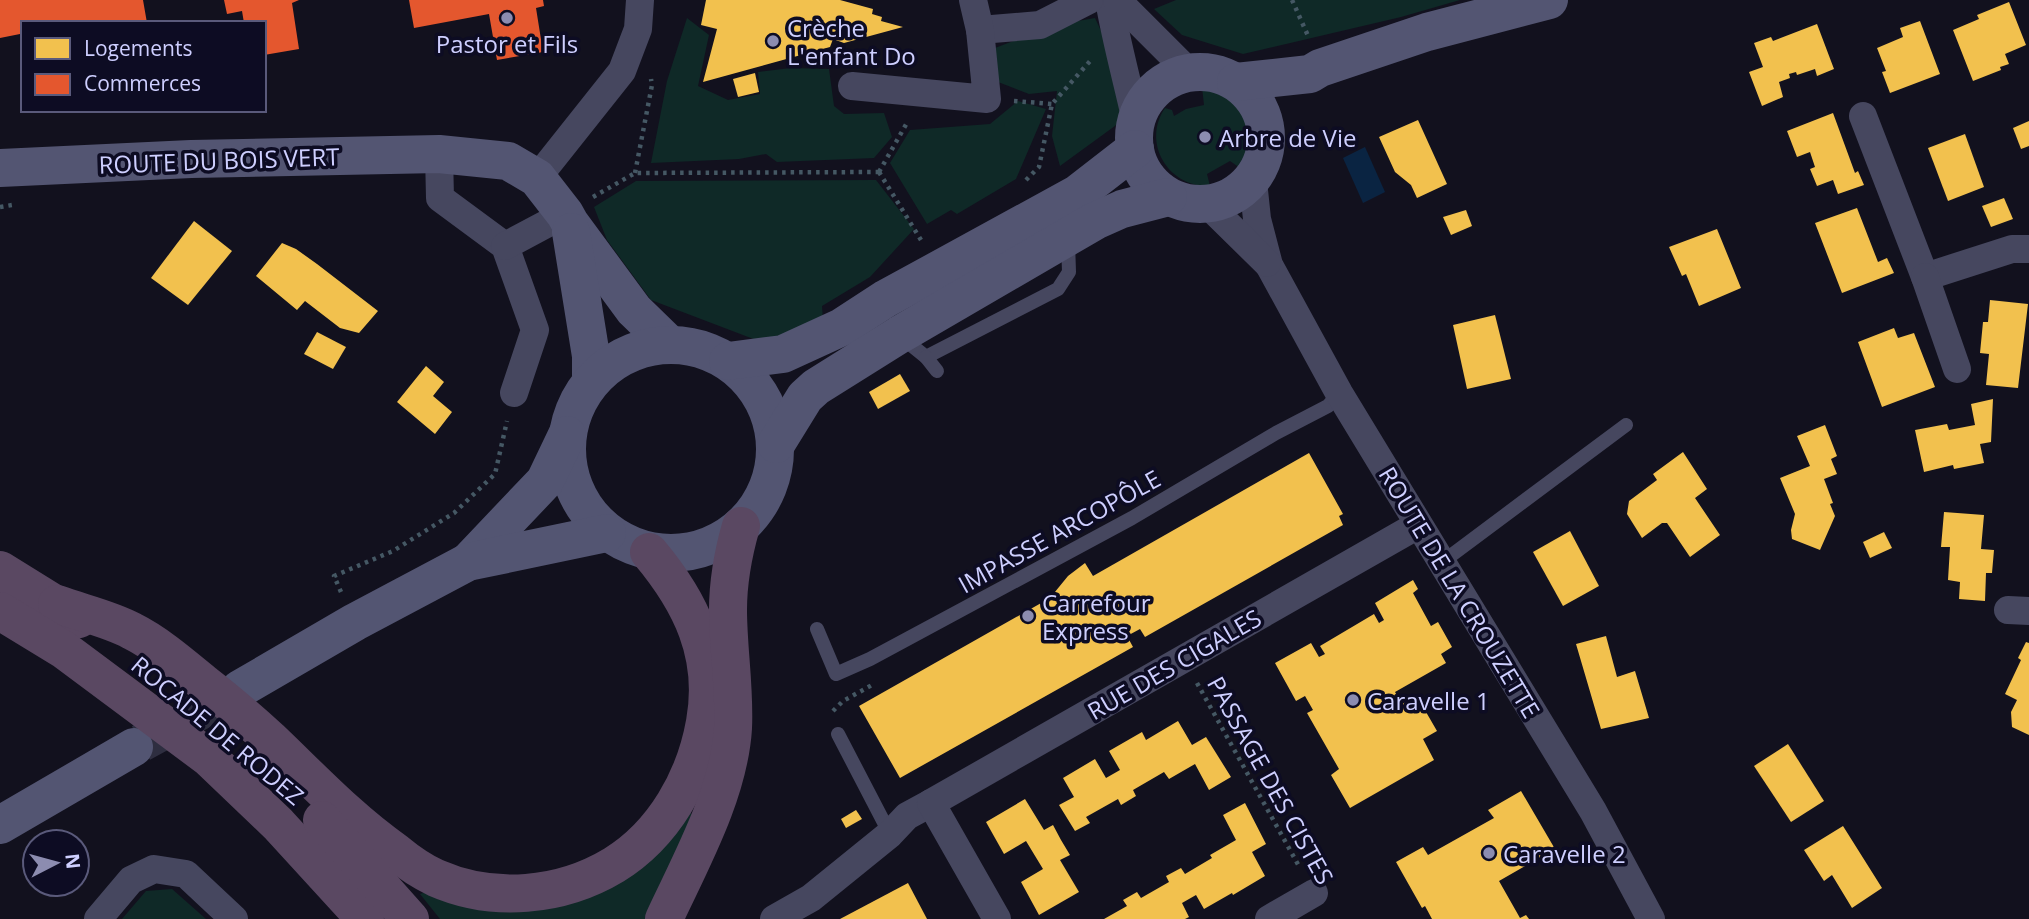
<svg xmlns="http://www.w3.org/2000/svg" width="2029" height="919" font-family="'Open Sans',sans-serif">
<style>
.green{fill:#0f2927}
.water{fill:#0a2442}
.homes{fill:#f2c14e}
.shops{fill:#e4572e}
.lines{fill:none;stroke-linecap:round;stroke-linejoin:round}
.secondary-tunnel{stroke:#2e2e40;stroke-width:38;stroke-dasharray:38 19;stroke-linecap:butt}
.path{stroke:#455864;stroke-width:4.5;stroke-dasharray:3.5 5;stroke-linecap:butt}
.lane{stroke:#46475f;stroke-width:14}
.street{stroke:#46475f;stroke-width:28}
.secondary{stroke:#535572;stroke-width:38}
.highway{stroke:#5a4862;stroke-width:38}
.poi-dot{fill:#8c8cb0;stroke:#0d0c23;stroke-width:2.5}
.labels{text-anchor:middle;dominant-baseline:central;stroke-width:7;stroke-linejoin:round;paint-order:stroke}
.poi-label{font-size:24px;fill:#cecfff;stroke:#0d0c23;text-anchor:start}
.street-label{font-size:24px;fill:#cecfff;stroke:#0d0c23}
</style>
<rect width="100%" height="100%" fill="#12111e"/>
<g class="green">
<polygon points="1176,0 1460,0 1401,17 1243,54 1182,35 1154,9"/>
<polygon points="687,18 709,35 698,86 728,100 760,94 758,72 791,68 829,69 834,106 844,114 884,113 892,137 874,158 777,162 766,154 739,159 651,163 667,81"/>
<polygon points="1095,18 1110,50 1124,89 1119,123 1060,166 1052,136 1057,91 1029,94 993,80 995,48 1055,25"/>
<path d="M 1202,87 C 1249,87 1270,132 1243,170 L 1230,161 L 1207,174 L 1210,186 C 1169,188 1141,143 1165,108 L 1172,110 L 1174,116 L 1186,109 L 1204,105 Z"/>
<polygon points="1018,101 1046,109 1016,179 957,214 951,210 927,224 890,163 910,130 990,124"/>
<polygon points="876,180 914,229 870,277 822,306 823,320 769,345 651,300 607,240 594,207 636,181"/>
<polygon points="689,812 693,815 650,919 440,919 420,894 426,892 483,905"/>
<polygon points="172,889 206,919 122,919 146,891"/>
</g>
<polygon class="water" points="1365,147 1385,192 1363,203 1343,158"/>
<g class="homes">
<polygon points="706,0 840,0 873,9 872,14 882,17 881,21 903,27 844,43 833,39 830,47 703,82 717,29 701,25"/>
<polygon points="2009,2 2026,45 2005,54 2009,64 2000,67 2001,70 1973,81 1953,30 1979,19 1977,15"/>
<polygon points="1920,21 1940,74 1890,93 1882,72 1886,71 1877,48 1903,37 1900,28"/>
<polygon points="1817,24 1834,69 1817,76 1815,69 1797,75 1796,72 1789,74 1790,78 1779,82 1783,97 1762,106 1749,72 1763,67 1754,43 1771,37 1773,41"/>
<polygon points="755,73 759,92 738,97 733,79"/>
<polygon points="1833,113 1855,173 1858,171 1864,185 1838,194 1833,180 1817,186 1810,169 1815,167 1810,152 1797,157 1787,131"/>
<polygon points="1418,120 1447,184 1417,198 1411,185 1395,172 1379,137"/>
<polygon points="2029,121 2029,146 2021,149 2013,128"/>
<polygon points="1965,134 1984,187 1948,201 1928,148"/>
<polygon points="2004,198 2013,219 1991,227 1982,206"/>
<polygon points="1857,208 1878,262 1887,258 1894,273 1842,293 1815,223"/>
<polygon points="1466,210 1472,226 1451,235 1443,217"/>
<polygon points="194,221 232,251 188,305 151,278"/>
<polygon points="1717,229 1741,288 1699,306 1686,274 1682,276 1669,247"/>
<polygon points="282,243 296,249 317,264 378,311 359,333 340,328 305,301 297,310 256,276"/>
<polygon points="1990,300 2028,304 2018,388 1986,385 1989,354 1980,353 1983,322 1988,322"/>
<polygon points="1495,315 1511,379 1467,389 1453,325"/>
<polygon points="1894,328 1898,338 1914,333 1935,387 1882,407 1858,342"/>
<polygon points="317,332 346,347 333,369 304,354"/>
<polygon points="426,366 444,382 433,396 452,412 435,434 397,402"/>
<polygon points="900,374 910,391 878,409 869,392"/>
<polygon points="1993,399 1991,442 1980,444 1984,463 1954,469 1953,465 1924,472 1915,430 1947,424 1949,430 1975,425 1971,404"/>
<polygon points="1825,425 1837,456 1831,459 1837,474 1824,479 1833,503 1830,504 1835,516 1820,550 1792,539 1791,530 1795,514 1780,478 1810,466 1797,436"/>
<polygon points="1683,452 1707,489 1695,498 1720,535 1690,557 1667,523 1662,523 1642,538 1627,514 1629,501 1657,480 1653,474"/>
<polygon points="1309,453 1343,514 1339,516 1343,525 1145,637 1140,629 1127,636 1133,647 900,778 859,706 1050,598 1068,576 1085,563 1093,576"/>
<polygon points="1944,512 1984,515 1981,549 1994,550 1992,573 1986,573 1985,601 1959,599 1960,582 1948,580 1950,547 1941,547"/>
<polygon points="1570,531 1599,586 1563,606 1533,552"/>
<polygon points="1884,532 1892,548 1870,558 1863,542"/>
<polygon points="1413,580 1418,589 1413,593 1431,626 1438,622 1452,647 1441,654 1446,663 1395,692 1402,704 1414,697 1423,713 1426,712 1437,731 1423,739 1434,760 1350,808 1331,775 1339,769 1307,713 1313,710 1305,696 1296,701 1275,663 1311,643 1319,657 1325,654 1320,646 1374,614 1379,623 1384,620 1375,603"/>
<polygon points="1606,636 1617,677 1635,671 1649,718 1601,729 1576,644"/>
<polygon points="2026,642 2029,643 2029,735 2012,727 2011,712 2017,700 2005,694 2021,660 2018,658"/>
<polygon points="1178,721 1192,745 1206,737 1231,777 1209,790 1195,764 1169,779 1164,772 1133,790 1136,796 1121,805 1118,799 1086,817 1090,823 1075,831 1059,805 1074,797 1063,778 1095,759 1106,778 1120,770 1109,751 1142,732 1146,740"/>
<polygon points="1788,744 1824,801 1791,822 1754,766"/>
<polygon points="1521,791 1555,849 1499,881 1520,918 1526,915 1529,919 1432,919 1425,906 1422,908 1396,862 1423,847 1428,855 1494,818 1488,810"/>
<polygon points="1025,799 1044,830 1053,825 1061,840 1070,855 1060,860 1079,892 1039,915 1021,882 1043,869 1026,841 1004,854 986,822"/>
<polygon points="1245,803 1266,844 1252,852 1265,876 1233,895 1232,893 1204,909 1196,895 1182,903 1189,917 1185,919 1104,919 1127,906 1123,900 1137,892 1141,898 1169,882 1166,876 1181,868 1185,874 1212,858 1210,855 1236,840 1223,815"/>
<polygon points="856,810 862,819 846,828 841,819"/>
<polygon points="1843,826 1882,888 1852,908 1832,875 1824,881 1804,850"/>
<polygon points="908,883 927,919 840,919"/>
</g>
<g class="shops">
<polygon points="0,0 143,0 147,23 23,23 23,39 20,34 0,38"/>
<polygon points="224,0 299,0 292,3 299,49 264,55 264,23 244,23 242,11 227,14"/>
<polygon points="409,0 543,0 544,6 536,8 543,52 497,60 489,14 414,28"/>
</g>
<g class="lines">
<polyline class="secondary-tunnel" points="141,743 240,689"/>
<g class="path">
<polyline points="1292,0 1309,38"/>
<polyline points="1014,101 1052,104"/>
<polyline points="879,172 908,121"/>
<polyline points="879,172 921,240"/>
<polyline points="635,173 652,85 651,79"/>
<polyline points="1026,180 1039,167 1052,104 1091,60"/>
<polyline points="593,197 635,173 879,172"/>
<polyline points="0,207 12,205"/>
<polyline points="341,592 334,576 393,551 454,513 495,474 507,421"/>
<polyline points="1197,683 1300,868"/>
<polyline points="833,711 843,701 872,685"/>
</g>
<g class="lane">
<polyline points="900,336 926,357 1058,289 1069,272 1068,242"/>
<polyline points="926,357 937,371"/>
<polyline points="1441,563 1626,425"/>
<polyline points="817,629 836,674 870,659 1132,518 1276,433 1328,406 1339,393"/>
<polyline points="838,734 890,834"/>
</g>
<g class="street">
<path d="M 1109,0 C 1116,41 1127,80 1136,121"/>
<polyline points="1117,0 1189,72"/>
<polyline points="980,30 1040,25 1089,0"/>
<polyline points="852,86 987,99 980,30 973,0"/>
<polyline points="1863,116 1925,277 2012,249 2029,249"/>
<polyline points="439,154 440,198 505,246 535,330 514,393"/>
<polyline points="537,178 622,71 638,29 640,0"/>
<polyline points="1253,181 1257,219 1269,265 1339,393 1593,811 1651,919"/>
<polyline points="1208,205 1267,263"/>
<polyline points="505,246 565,214"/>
<polyline points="1925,277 1957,369"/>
<polyline points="2008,610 2029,611"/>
<polyline points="98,919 131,880 154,869 186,874 234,919"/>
<polyline points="774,919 811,898 890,834 907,816 931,803"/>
<polyline points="997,919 931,803 1418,525"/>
<polyline points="1269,919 1314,893"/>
</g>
<g class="secondary">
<circle cx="1200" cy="138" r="66"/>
<polyline points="1236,82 1310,74 1320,68 1427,32 1549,0"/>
<polyline points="0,168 191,159 439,154 508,161 537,178 565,214 570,223 634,310 670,345"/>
<polyline points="571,232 591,356 591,379"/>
<circle cx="671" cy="449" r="104"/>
<polyline points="728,361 783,354 842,327 885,299 1077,194 1135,149"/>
<polyline points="776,444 805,397 816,387 899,335 1095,221 1122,209 1168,197"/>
<polyline points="468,562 545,481 567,435"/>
<polyline points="240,689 355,622 468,562 607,533"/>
<polyline points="0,825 134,747"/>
</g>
<g class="highway">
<polyline points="0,570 79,619"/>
<path d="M 57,604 C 82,613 110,619 132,631 C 158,644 183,666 205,684 C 227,701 249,720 270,739 C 311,778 349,819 396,852 C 408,862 421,871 436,878 C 493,903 561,897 614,865 C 664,834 695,779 705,722 C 717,655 691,602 649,552"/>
<polyline points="0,611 64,650 209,758 278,824 365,919"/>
<polyline points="322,820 410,919"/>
<path d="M 664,919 C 691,861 729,793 733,728 C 735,689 728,649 728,610 C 728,581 733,554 741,526"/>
</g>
</g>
<g class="poi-dot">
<circle cx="507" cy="18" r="7"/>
<circle cx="773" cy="41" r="7"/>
<circle cx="1205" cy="137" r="7"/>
<circle cx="1028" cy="616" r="7"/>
<circle cx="1353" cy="700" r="7"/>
<circle cx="1489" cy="853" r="7"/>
</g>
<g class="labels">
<g class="poi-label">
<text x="787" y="27">Crèche<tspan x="787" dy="28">L'enfant Do</tspan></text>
<text x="507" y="43" text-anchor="middle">Pastor et Fils</text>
<text x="1219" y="137">Arbre de Vie</text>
<text x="1042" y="602">Carrefour<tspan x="1042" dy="28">Express</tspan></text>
<text x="1367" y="700">Caravelle 1</text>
<text x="1503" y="853">Caravelle 2</text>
</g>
<g class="street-label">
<text transform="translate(219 160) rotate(-2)">ROUTE DU BOIS VERT</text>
<text transform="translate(1059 531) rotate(-29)">IMPASSE ARCOPÔLE</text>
<text transform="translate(1460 592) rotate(59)">ROUTE DE LA CROUZETTE</text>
<text transform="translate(1174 664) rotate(-30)">RUE DES CIGALES</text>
<text transform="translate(218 730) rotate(40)">ROCADE DE RODEZ</text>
<text transform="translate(1271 780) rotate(61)">PASSAGE DES CISTES</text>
</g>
</g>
<rect x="21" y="21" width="245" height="91" fill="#0d0c23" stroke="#5a5a7b" stroke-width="2"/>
<rect x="35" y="38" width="35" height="21" fill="#f2c14e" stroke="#5a5a7b" stroke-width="2"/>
<text x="84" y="56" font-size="21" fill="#cecfff">Logements</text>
<rect x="35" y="74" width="35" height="21" fill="#e4572e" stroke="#5a5a7b" stroke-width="2"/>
<text x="84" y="91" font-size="21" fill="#cecfff">Commerces</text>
<g transform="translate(56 863) rotate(84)"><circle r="33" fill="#0d0c23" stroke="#5a5a7b" stroke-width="2"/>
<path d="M0-5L12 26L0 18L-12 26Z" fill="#8c8cb0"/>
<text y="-10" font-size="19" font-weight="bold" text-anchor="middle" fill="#cecfff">N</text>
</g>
</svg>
